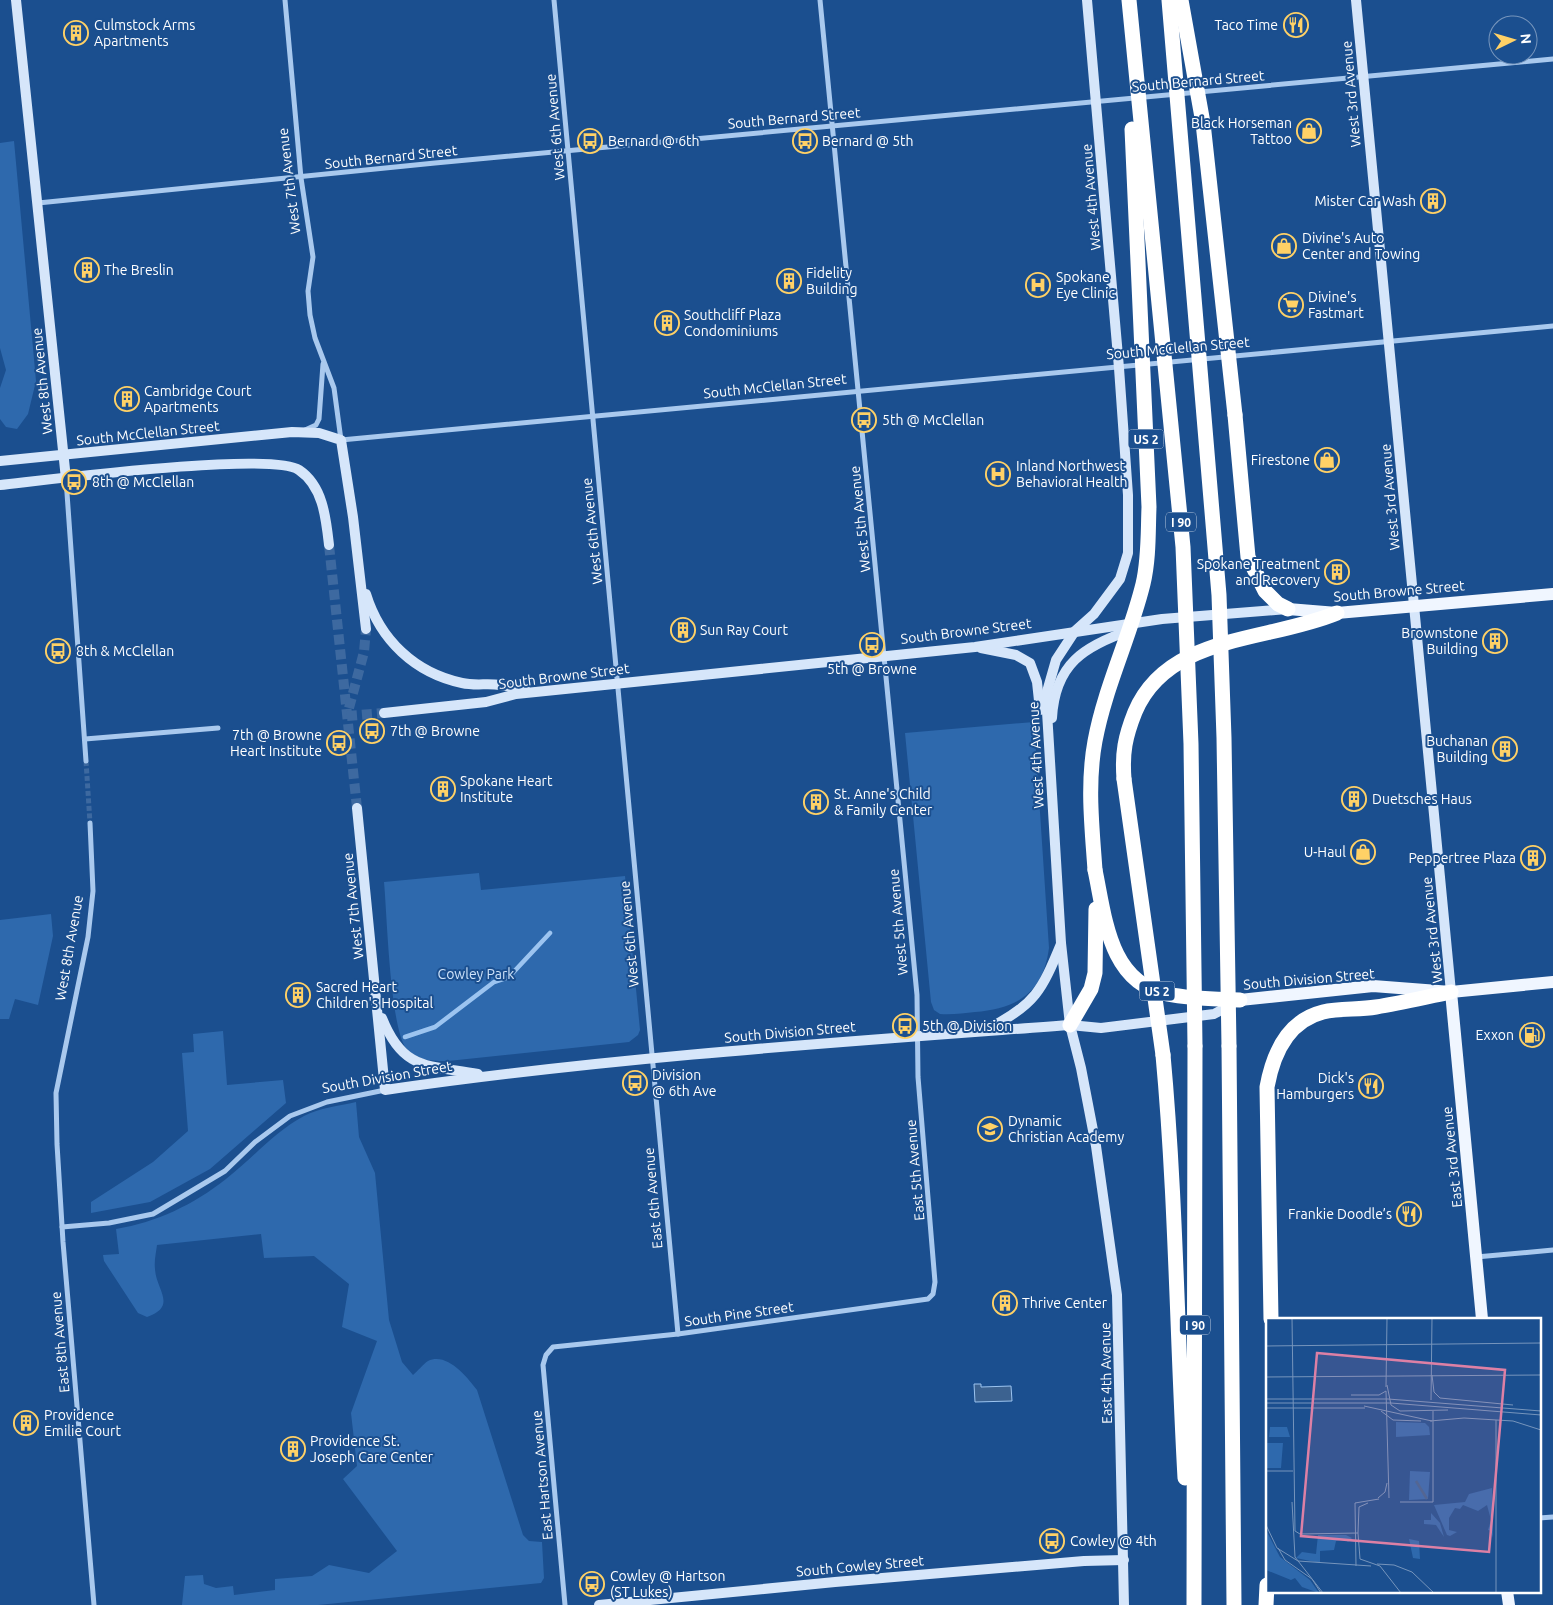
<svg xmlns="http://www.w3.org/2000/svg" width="1553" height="1605" font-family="Ubuntu,sans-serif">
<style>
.green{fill:#2e69ad}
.water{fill:#3c6290;stroke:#9cc4f0}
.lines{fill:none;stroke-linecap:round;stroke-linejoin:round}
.stream{stroke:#9cc4f0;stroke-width:4.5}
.street-tunnel{stroke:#3d69a0;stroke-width:5;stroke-dasharray:5 2.5;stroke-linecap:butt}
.secondary-tunnel{stroke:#3d69a0;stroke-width:10;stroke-dasharray:10 5;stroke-linecap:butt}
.street{stroke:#a9c9ee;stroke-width:5}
.secondary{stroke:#d6e6fa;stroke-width:10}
.primary{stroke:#f0f6ff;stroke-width:12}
.highway{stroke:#fff;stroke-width:15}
.highway-bridge{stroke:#fff;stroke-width:15}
.labels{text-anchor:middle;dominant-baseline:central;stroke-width:4;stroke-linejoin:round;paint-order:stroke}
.shield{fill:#1b4f8f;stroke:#bbcadd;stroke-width:1}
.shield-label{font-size:12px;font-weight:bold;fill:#fff}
.poi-label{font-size:14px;fill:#fff;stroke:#1b4f8f;text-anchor:start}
.street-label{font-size:14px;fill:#fff;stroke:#1b4f8f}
.park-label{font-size:14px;fill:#cfe3fa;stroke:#1b4f8f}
.inset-river{fill:none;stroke:#3c6290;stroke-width:2.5}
.inset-road{fill:none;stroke:#7695bc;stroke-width:1}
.view{fill:#dd80a5;fill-opacity:0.15;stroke:#dd80a5;stroke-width:2.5}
.inset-edge{fill:none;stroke:#fff;stroke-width:2.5}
</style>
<rect width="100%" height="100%" fill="#1b4f8f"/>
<g class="green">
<polygon points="14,141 36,381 28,414 17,429 6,427 0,419 0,388 6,370 0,348 0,143"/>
<path d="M 1034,722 L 1049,948 C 1043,993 1018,1008 975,1012 C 964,1013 952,1015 940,1014 L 934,1010 L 931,1002 L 905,733 Z"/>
<path d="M 479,873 L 481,890 L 625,876 L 640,1030 L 638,1035 L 629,1042 L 448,1061 C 433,1061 417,1061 406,1048 C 390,1027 387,914 384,882 Z"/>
<polygon points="51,914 53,936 38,1005 15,999 9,1019 0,1019 0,920"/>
<polygon points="223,1031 227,1085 283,1080 286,1103 210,1169 150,1202 91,1213 91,1202 153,1162 188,1131 182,1053 194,1052 193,1034"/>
<path d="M 356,1102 L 359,1137 L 375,1173 L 389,1320 L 402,1362 L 413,1375 C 418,1371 423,1364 428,1361 C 447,1352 467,1377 477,1390 L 523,1535 L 529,1541 L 542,1542 L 544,1578 L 541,1583 L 318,1605 L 182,1605 L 185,1576 L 203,1575 L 204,1584 L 216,1588 L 233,1586 L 234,1595 L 275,1590 L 275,1579 L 312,1576 L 329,1565 L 369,1573 L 397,1551 L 343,1479 L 357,1466 L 351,1413 L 377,1341 L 342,1327 L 349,1284 L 314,1256 L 264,1258 L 261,1234 L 157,1245 C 156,1253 154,1261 155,1269 C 156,1290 178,1306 147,1317 L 138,1313 L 104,1261 L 103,1255 L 119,1254 L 116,1229 C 157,1222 193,1205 226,1179 C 253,1158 274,1132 304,1116 C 319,1108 339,1106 356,1102 Z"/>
</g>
<polygon class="water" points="974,1384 981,1384 981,1387 1011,1386 1012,1401 975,1402"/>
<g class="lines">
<polyline class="stream" points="405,1037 435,1027 494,982 509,977 550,933"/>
<polyline class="street-tunnel" points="86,761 90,823"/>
<g class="secondary-tunnel">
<polyline points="329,545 357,808"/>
<polyline points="349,708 364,652 366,629"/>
<polyline points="347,716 384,713"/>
</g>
<g class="street">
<polyline points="285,0 301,178 313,257 308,291 310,315 315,338 334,388 341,440 1553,326"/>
<polyline points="554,0 678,1334"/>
<polyline points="38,203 435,163 1553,59"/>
<polyline points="305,430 316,425 319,419 323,364"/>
<polyline points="66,479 86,761"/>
<polyline points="85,739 218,728"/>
<polyline points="90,823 93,891 88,937 56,1093 57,1144 63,1242 94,1605"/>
<polyline points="62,1227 109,1223 153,1214 225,1171 255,1142 290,1116 327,1102 385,1090"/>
<polyline points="1476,1257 1553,1250"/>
<polyline points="1539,1518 1553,1517"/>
<polyline points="565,1605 543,1365 546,1355 553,1347 678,1334 928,1299 933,1294 935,1282 918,1077 917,995 820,0"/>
</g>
<g class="secondary">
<polyline points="16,0 66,479"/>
<polyline points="1087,0 1119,368 1128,495 1128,553 1120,579 1094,614 1075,631 1056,660 1046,695 1061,943 1070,1025 1081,1068 1096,1146 1117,1295 1124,1605"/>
<polyline points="1356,0 1451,992"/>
<polyline points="0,461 292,432 319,433 341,440 353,517 366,629"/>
<path d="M 0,485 C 47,480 271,451 299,470 C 323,486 326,518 329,545"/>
<path d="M 366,594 C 380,640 415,673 462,683 C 475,686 488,683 500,685 C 509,686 518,688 526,690"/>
<polyline points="981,648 1016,655 1030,663 1037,682 1040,710"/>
<polyline points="384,713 486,702 516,694 975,647 1162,619 1287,609"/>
<path d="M 1052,718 C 1055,664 1084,646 1131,630"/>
<path d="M 357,808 L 385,1090 C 612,1057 841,1042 1070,1025 L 1101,1028 L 1214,1014 L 1232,1004"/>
<path d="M 382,1018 C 403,1071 428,1065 478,1074"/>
<path d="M 989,1028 C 1035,1005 1042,990 1061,944"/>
<polyline points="599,1605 835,1582 1084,1561 1124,1560"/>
</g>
<g class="primary">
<polyline points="1288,609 1337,613 1553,594"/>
<polyline points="1451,992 1482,1319"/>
<polyline points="1240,1000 1373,986 1451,992 1553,982"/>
<polyline points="1507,1591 1509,1605"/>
</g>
<g class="highway">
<polyline points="1235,415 1248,557 1265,591 1278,604 1288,609"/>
<path d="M 1124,779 C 1122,753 1125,737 1135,712 C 1168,634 1267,642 1337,613"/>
<path d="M 1095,870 C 1105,917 1109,983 1167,994 C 1191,999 1215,999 1240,1000"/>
<polyline points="1070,1025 1091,989 1095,973 1096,909"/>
<polyline points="1229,1046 1234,1605"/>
<path d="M 1163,1055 C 1176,1196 1177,1337 1185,1478"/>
<path d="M 1271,1319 L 1267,1087 C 1273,1054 1287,1021 1323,1012 C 1340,1008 1359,1010 1376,1007 C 1401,1003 1426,997 1451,992"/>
<polyline points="1194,1605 1195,1046"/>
<polyline points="1266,1605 1267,1585"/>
</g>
<g class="highway-bridge">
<polyline points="1129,0 1183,547 1191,744 1195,1046"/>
<polyline points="1169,0 1219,595 1224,738 1229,1046"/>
<polyline points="1181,0 1203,123 1235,415"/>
<polyline points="1124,779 1163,1055"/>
<path d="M 1095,870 C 1092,827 1087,784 1095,741 C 1105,687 1130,637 1143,584 C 1149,559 1148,532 1149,507 L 1132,129"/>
</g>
</g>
<defs>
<symbol id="restaurant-ring" viewBox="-11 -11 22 22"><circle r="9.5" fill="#1b4f8f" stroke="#ffd166" stroke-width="1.5"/><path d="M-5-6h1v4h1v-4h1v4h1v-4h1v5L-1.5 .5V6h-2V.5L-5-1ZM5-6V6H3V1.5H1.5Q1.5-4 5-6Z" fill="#ffd166"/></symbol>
<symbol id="building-ring" viewBox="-11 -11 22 22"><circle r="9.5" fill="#1b4f8f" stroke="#ffd166" stroke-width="1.5"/><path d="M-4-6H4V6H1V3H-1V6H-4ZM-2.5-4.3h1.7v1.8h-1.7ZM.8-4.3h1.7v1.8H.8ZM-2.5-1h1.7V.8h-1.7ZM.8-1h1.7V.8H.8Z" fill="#ffd166"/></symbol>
<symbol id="shop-ring" viewBox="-11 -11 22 22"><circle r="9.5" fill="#1b4f8f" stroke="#ffd166" stroke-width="1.5"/><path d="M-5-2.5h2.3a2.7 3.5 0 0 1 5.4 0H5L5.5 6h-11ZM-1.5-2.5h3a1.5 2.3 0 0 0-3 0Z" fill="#ffd166"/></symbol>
<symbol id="bus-ring" viewBox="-11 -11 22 22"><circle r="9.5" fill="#1b4f8f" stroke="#ffd166" stroke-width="1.5"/><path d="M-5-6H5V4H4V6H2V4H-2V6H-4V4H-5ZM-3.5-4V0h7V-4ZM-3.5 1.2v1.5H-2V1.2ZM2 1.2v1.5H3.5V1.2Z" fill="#ffd166"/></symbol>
<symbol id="hospital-ring" viewBox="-11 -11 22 22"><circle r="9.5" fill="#1b4f8f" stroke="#ffd166" stroke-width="1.5"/><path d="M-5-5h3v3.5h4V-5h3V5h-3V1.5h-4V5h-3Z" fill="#ffd166"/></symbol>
<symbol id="supermarket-ring" viewBox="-11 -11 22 22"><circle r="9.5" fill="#1b4f8f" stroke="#ffd166" stroke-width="1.5"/><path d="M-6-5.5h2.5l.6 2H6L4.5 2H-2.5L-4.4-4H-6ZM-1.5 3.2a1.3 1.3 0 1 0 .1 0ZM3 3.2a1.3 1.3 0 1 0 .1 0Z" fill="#ffd166"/></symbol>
<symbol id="fuel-ring" viewBox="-11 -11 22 22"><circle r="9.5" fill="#1b4f8f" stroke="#ffd166" stroke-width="1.5"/><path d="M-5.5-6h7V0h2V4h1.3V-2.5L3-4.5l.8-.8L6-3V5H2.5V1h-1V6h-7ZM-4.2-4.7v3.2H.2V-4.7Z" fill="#ffd166"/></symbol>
<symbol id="school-ring" viewBox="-11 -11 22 22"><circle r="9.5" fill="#1b4f8f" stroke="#ffd166" stroke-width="1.5"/><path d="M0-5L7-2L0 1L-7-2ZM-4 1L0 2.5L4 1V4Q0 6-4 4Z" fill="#ffd166"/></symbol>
</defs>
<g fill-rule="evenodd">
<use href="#restaurant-ring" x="1282" y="11" width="28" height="28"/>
<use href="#building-ring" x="62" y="19" width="28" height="28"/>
<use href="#shop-ring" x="1295" y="117" width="28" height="28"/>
<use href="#bus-ring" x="576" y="127" width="28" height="28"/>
<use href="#bus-ring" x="791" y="127" width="28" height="28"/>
<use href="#building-ring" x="1419" y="187" width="28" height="28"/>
<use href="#shop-ring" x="1270" y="232" width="28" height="28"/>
<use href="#building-ring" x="73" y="256" width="28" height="28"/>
<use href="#building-ring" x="775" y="267" width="28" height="28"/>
<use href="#hospital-ring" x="1024" y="271" width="28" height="28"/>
<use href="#supermarket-ring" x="1277" y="291" width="28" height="28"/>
<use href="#building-ring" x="653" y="309" width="28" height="28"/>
<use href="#building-ring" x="113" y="385" width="28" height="28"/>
<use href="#bus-ring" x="850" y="406" width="28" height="28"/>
<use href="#shop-ring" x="1313" y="446" width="28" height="28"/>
<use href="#hospital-ring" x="984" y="460" width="28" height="28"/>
<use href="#bus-ring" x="60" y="468" width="28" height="28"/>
<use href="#building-ring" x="1323" y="558" width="28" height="28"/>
<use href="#building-ring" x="669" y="616" width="28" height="28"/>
<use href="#building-ring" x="1481" y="627" width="28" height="28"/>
<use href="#bus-ring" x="858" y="631" width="28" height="28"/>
<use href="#bus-ring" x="44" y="637" width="28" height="28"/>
<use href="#bus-ring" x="358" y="717" width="28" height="28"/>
<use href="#bus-ring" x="325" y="729" width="28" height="28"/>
<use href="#building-ring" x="1491" y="735" width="28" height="28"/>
<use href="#building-ring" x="429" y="775" width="28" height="28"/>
<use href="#building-ring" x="1340" y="785" width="28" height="28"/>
<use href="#building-ring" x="802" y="788" width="28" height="28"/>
<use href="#shop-ring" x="1349" y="838" width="28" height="28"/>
<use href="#building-ring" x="1519" y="844" width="28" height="28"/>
<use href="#building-ring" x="284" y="981" width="28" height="28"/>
<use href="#bus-ring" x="891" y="1012" width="28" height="28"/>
<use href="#fuel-ring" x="1518" y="1021" width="28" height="28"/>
<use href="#bus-ring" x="621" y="1069" width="28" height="28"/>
<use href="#restaurant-ring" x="1357" y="1072" width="28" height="28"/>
<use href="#school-ring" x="976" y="1115" width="28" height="28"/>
<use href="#restaurant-ring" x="1395" y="1200" width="28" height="28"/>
<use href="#building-ring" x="991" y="1289" width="28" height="28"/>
<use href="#building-ring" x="12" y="1409" width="28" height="28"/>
<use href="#building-ring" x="279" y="1435" width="28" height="28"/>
<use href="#bus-ring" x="1038" y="1527" width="28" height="28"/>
<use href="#bus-ring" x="578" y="1570" width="28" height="28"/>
</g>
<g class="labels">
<g class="shield">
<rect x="1128.5" y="429.5" width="35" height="19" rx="4"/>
<rect x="1166" y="512.5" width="30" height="19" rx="4"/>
<rect x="1139.5" y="981.5" width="35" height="19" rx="4"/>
<rect x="1180" y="1315.5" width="30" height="19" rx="4"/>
</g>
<g class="shield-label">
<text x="1146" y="439">US 2</text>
<text x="1181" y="522">I 90</text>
<text x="1157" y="991">US 2</text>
<text x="1195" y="1325">I 90</text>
</g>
<g class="poi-label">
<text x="94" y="25">Culmstock Arms<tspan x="94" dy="16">Apartments</tspan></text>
<text x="1278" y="25" text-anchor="end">Taco Time</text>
<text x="1292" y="123" text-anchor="end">Black Horseman<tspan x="1292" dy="16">Tattoo</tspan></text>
<text x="608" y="141">Bernard @ 6th</text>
<text x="822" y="141">Bernard @ 5th</text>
<text x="1416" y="201" text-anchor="end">Mister Car Wash</text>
<text x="1302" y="238">Divine's Auto<tspan x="1302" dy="16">Center and Towing</tspan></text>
<text x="104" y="270">The Breslin</text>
<text x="806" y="273">Fidelity<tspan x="806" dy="16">Building</tspan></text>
<text x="1056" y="277">Spokane<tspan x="1056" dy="16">Eye Clinic</tspan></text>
<text x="1308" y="297">Divine's<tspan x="1308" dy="16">Fastmart</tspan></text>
<text x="684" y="315">Southcliff Plaza<tspan x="684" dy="16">Condominiums</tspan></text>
<text x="144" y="391">Cambridge Court<tspan x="144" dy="16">Apartments</tspan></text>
<text x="882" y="420">5th @ McClellan</text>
<text x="1310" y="460" text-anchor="end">Firestone</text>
<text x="1016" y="466">Inland Northwest<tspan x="1016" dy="16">Behavioral Health</tspan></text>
<text x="92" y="482">8th @ McClellan</text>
<text x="1320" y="564" text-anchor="end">Spokane Treatment<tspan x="1320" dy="16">and Recovery</tspan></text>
<text x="700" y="630">Sun Ray Court</text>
<text x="1478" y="633" text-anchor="end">Brownstone<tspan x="1478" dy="16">Building</tspan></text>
<text x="76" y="651">8th &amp; McClellan</text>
<text x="872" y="669" text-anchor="middle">5th @ Browne</text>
<text x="390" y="731">7th @ Browne</text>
<text x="322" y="735" text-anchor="end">7th @ Browne<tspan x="322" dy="16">Heart Institute</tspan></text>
<text x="1488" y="741" text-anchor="end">Buchanan<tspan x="1488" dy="16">Building</tspan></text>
<text x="460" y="781">Spokane Heart<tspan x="460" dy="16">Institute</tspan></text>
<text x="834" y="794">St. Anne's Child<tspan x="834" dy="16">&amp; Family Center</tspan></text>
<text x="1372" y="799">Duetsches Haus</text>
<text x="1346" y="852" text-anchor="end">U-Haul</text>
<text x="1516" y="858" text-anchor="end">Peppertree Plaza</text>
<text x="316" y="987">Sacred Heart<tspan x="316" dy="16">Children's Hospital</tspan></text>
<text x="922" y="1026">5th @ Division</text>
<text x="1514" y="1035" text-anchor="end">Exxon</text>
<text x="652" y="1075">Division<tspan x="652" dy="16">@ 6th Ave</tspan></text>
<text x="1354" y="1078" text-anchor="end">Dick's<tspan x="1354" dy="16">Hamburgers</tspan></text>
<text x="1008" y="1121">Dynamic<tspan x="1008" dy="16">Christian Academy</tspan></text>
<text x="1392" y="1214" text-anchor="end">Frankie Doodle’s</text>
<text x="1022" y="1303">Thrive Center</text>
<text x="44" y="1415">Providence<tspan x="44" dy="16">Emilie Court</tspan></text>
<text x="310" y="1441">Providence St.<tspan x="310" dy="16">Joseph Care Center</tspan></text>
<text x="1070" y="1541">Cowley @ 4th</text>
<text x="610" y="1576">Cowley @ Hartson<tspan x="610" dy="16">(ST Lukes)</tspan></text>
</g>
<g class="street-label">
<text transform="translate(1198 81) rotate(-5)">South Bernard Street</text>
<text transform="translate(1351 94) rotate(-95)">West 3rd Avenue</text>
<text transform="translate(794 118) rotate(-5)">South Bernard Street</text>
<text transform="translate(555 127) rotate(-95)">West 6th Avenue</text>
<text transform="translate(391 157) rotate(-6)">South Bernard Street</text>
<text transform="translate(289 181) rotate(-97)">West 7th Avenue</text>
<text transform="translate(1091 197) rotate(-95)">West 4th Avenue</text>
<text transform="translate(1178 348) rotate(-5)">South McClellan Street</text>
<text transform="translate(42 381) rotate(-96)">West 8th Avenue</text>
<text transform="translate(775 386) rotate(-6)">South McClellan Street</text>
<text transform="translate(148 433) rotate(-6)">South McClellan Street</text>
<text transform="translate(1390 497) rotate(-95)">West 3rd Avenue</text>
<text transform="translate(860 519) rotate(-96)">West 5th Avenue</text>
<text transform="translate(592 531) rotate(-96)">West 6th Avenue</text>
<text transform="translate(1399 591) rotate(-5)">South Browne Street</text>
<text transform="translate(966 631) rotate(-7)">South Browne Street</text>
<text transform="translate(564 676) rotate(-7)">South Browne Street</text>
<text transform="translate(1036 755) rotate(-93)">West 4th Avenue</text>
<text transform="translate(353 906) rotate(-96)">West 7th Avenue</text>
<text transform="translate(898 922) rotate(-95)">West 5th Avenue</text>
<text transform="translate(1432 930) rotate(-96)">West 3rd Avenue</text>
<text transform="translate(629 934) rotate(-95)">West 6th Avenue</text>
<text transform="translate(69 948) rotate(-80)">West 8th Avenue</text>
<text transform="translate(1309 979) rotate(-5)">South Division Street</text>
<text transform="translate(790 1032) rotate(-5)">South Division Street</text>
<text transform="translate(387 1077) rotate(-10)">South Division Street</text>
<text transform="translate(1452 1157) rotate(-96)">East 3rd Avenue</text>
<text transform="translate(915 1170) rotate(-95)">East 5th Avenue</text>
<text transform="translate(653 1198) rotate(-95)">East 6th Avenue</text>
<text transform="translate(739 1314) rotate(-8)">South Pine Street</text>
<text transform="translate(60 1342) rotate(-95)">East 8th Avenue</text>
<text transform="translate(1106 1373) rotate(-91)">East 4th Avenue</text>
<text transform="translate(542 1475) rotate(-95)">East Hartson Avenue</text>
<text transform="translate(860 1566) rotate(-5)">South Cowley Street</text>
</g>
<g class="park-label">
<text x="476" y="974">Cowley Park</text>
</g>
</g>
<g transform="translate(1266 1318)">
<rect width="275" height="275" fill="#1b4f8f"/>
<path d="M 130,104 L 159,105 L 163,109 L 164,117 L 130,119 ZM 4,109 L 21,109 L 24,119 L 3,119 ZM 0,125 L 17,125 L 15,150 L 0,150 ZM 144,153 L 164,154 L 162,181 L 143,182 ZM 226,170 L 227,220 L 225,213 L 222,212 L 225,202 L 221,187 L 212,193 L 197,187 L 194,191 L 189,190 L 183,200 L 183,212 L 191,214 L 184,218 L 181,217 L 168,187 L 199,184 L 203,176 ZM 165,195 L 174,205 L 178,219 L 170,207 L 158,206 L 158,202 L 165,202 ZM 0,212 L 14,239 L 44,262 L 53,275 L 36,269 L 29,260 L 25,262 L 0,252 ZM 52,217 L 80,217 L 86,220 L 82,224 L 79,221 L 70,223 L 68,232 L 54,233 L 54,245 L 30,240 L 36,234 L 50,236 ZM 143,221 L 153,223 L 154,241 L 147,240 Z" fill="#2e69ad"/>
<path class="inset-river" d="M 150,163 L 161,181"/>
<path class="inset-road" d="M 26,0 L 29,213 L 34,216 L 92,215 L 94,241 L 114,248 L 135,275M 0,28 L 275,25M 166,57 L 168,74 L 174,80 L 247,87M 0,59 L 275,57M 121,67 L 125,87 L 134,93 L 182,92M 120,69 L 121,0M 120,73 L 123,180M 85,77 L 113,77 L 120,73M 0,81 L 122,81 L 275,93M 165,82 L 166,0M 0,85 L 125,85 L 275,97M 98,88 L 166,103M 0,90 L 99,90M 115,93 L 127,102 L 155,103M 230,102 L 230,275M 164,103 L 198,100 L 247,103 L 275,112M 0,153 L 27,153M 112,180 L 119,174 L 121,165M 26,184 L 29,239 L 57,275M 134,184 L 167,184 L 167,93M 0,207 L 11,230 L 32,243 L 105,248M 92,215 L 93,189 L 102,185M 12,230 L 19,242 L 46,261 L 55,275M 111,246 L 128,247 L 146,254 L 168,275M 90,248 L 89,185 L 113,181"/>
<path class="view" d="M 51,35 L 239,52 L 223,234 L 35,218 Z"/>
<rect width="275" height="275" class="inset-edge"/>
</g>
<g transform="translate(1513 40) rotate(85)"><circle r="24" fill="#1b4f8f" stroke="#7695bc"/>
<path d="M0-4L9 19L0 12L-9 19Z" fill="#ffd166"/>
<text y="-8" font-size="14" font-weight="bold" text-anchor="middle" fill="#ffffff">N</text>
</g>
</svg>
